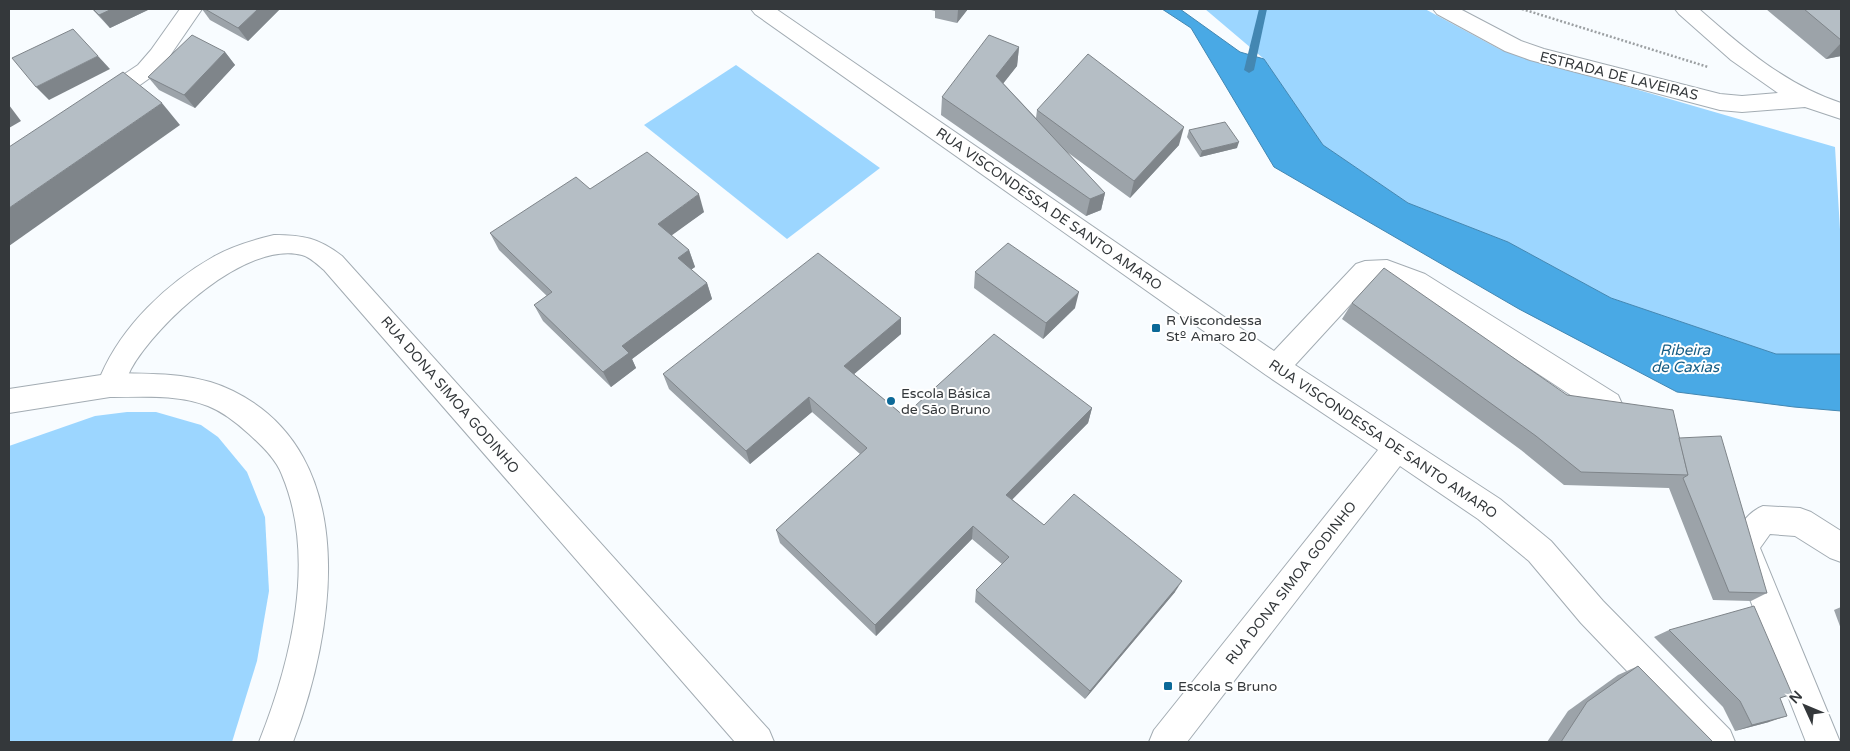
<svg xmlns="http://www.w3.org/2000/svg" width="1850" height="751" font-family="'Varela Round',sans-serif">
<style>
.green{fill:#9cd6ff}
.water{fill:#49a9e5;stroke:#4387b2}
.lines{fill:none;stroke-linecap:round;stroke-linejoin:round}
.stream{fill:#4387b2;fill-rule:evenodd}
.minor-casing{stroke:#a3acb3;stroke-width:2}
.tertiary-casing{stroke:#a3acb3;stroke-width:2}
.path{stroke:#9ca0a3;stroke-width:2.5;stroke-dasharray:2 2;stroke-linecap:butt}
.minor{fill:#fff;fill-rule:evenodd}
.tertiary{fill:#fff;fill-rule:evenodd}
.wall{fill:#9ca3a9}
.shaded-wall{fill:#7f858a}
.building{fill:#b5bec5;stroke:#7f858a}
.poi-dot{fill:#0c6998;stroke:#fff;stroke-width:2}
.labels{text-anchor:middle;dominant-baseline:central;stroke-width:4;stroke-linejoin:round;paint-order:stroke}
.street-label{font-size:14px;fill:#34383b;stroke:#fff}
.poi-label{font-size:14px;fill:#34383b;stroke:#fff;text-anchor:start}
.water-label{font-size:15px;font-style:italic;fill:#165d85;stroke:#fff}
</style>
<rect width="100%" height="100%" fill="#f8fcff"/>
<g class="green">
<polygon points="1205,9 1425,9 1501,50 1835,147 1841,246 1841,354 1776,354 1611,298 1508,242 1408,203 1323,145 1264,59"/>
<polygon points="736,65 880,168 787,239 644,125"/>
<polygon points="127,412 156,412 201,425 218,437 247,472 265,517 269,591 257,661 232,742 9,742 9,446 95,416"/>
</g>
<polygon class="water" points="1162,9 1180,9 1240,52 1264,59 1323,145 1408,203 1508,242 1611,298 1776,354 1841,354 1841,411 1794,407 1677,392 1519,309 1274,167 1191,28"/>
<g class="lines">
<polygon class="stream" points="1259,9 1267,9 1254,70 1249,73 1244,70"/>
<defs>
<g id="minor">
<polygon points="180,9 202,9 167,60 154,75 109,107 101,109 93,107 90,101 93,95 138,65 151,50"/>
<polygon points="751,9 776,9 1274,351 1356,264 1365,261 1387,260 1425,274 1618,395 1622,404 1618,413 1608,416 1598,413 1407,288 1386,280 1372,281 1295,365 1500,499 1551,541 1603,601 1730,730 1735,742 1695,742 1581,623 1529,561 1478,519 1400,466 1187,742 1149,742 1154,730 1378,450 1266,375 755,14"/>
<path d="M 274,235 C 303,235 319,238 342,256 L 769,730 L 774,742 L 735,742 L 324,270 C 318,265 310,257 302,255 C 246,240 156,324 131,369 C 127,377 124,385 120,393 L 110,397 L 9,413 L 9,389 L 101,375 C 122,326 167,283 213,257 C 232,246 253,240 274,235 Z"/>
<path d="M 1763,506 L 1800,508 L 1811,512 L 1841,531 L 1841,562 L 1830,558 L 1795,536 L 1770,534 L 1760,548 L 1840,742 L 1806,742 L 1729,546 C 1736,530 1747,512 1763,506 Z"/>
</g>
<g id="tertiary">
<path d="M 1433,9 L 1460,9 L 1521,41 L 1544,49 L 1720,94 L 1742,96 L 1778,93 L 1731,60 L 1679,14 L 1675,9 L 1699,9 C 1742,47 1786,85 1841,103 L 1841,119 L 1805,107 L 1742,112 L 1720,110 L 1530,60 L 1505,51 L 1437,14 Z"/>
<path d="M 110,373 C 152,374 195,372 233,391 C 363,455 335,632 293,742 L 259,742 C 291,662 317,558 282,475 C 276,459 261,445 249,434 C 237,423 223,412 208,406 C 178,394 142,397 110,397 L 100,393 L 96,385 L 100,377 Z"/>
</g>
</defs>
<use href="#minor" class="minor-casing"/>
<use href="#tertiary" class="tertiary-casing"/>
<polyline class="path" points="1522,9 1708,67"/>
<use href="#minor" class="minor"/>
<use href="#tertiary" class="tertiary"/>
</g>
<g class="wall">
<polygon points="92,9 150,9 110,28"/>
<polygon points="202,9 280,9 248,41 210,20"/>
<polygon points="927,9 968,9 957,23 935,18 935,11"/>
<polygon points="1766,9 1841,9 1841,56 1826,59"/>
<polygon points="1019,47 1017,66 1003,83 1036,118 1037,110 1179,145 1130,198 1067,152 1105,193 1101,210 1086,216 941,115 942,97"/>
<polygon points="225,52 235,65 195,108 159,90 148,77"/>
<polygon points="1189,130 1237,148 1200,157 1187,137"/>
<polygon points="590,189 704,212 671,235 689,250 695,267 691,269 707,283 712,299 632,359 636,368 611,387 543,321 534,305 547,296 499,250 490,233"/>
<polygon points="975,272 1075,308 1043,339 974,288"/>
<polygon points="1352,303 1567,395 1679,438 1767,593 1751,601 1713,600 1669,488 1564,485 1521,450 1342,319"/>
<polygon points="901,318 901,334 854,374 904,416 1092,408 1088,423 1012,499 1044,525 1175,592 1085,699 975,602 976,590 1002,564 972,539 876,636 780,543 776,530 860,454 812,412 750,464 669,389 663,374"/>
<polygon points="1841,607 1841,629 1834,610"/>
<polygon points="1669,630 1780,698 1769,722 1735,731 1723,707 1654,637"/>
<polygon points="1638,666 1713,742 1547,742 1568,711 1618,675"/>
</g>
<g class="shaded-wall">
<polygon points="112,9 150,9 110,28 99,15"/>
<polygon points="258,9 280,9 248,41 238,28"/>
<polygon points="958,9 968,9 957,23 958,10"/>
<polygon points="1841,43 1841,56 1826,59"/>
<polygon points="1019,47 1017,66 995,94 996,76"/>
<polygon points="225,52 235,65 195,108 184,95"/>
<polygon points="98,56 110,69 49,100 36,87"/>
<polygon points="162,103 180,125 9,246 9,208"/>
<polygon points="9,105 21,121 9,128"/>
<polygon points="1184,127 1179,145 1130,198 1134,181"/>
<polygon points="1239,142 1237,148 1200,157 1202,151"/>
<polygon points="1105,193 1101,210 1086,216 1090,199"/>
<polygon points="699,194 704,212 664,241 658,224"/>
<polygon points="689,250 695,267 684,275 678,258"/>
<polygon points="707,283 712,299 632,359 636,368 611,387 603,372 622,346"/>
<polygon points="1079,292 1075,308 1043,339 1046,323"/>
<polygon points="901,318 901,334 846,381 844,366"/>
<polygon points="809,397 812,412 750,464 746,451"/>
<polygon points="1092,408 1088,423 1004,508 1006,495"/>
<polygon points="973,526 972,539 876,636 875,625"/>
<polygon points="1182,581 1175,592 1085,699 1090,691"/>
<polygon points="1787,716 1769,722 1735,731 1752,725"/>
</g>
<g class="building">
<polygon points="93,9 112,9 99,15"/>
<polygon points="205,9 258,9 238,28"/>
<polygon points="1804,9 1841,9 1841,40"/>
<polygon points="73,29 98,56 36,87 12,58"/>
<polygon points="192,35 225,52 184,95 148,77"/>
<polygon points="989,35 1019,47 996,76 1105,193 1090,199 942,97"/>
<polygon points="1088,54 1184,127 1134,181 1037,110"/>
<polygon points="123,72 162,103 9,208 9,147"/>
<polygon points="1225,122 1239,142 1202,151 1189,130"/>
<polygon points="647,152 699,194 658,224 689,250 678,258 707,283 622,346 629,353 603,372 534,305 552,292 490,233 576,177 590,189"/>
<polygon points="1008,243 1079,292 1046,323 975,272"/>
<polygon points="818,253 901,318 844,366 904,416 994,334 1092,408 1006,495 1044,525 1074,494 1182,581 1090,691 976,590 1009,557 973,526 875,625 776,530 867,448 809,397 746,451 663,374"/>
<polygon points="1384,268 1567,395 1673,410 1688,475 1581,472 1536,436 1352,303"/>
<polygon points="1721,436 1767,593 1729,592 1683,478 1688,475 1679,438"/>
<polygon points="1754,606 1792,694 1780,698 1787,716 1752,725 1740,701 1669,630"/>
<polygon points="1638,666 1713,742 1561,742 1587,702"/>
</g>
<g class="poi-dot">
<rect x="1151" y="323" width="10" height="10" rx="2.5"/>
<circle cx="891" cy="401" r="5"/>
<rect x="1163" y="681" width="10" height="10" rx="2.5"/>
</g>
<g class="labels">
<g class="street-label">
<text transform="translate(1619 76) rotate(14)">ESTRADA DE LAVEIRAS</text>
<text transform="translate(1049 209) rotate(35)">RUA VISCONDESSA DE SANTO AMARO</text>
<text transform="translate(450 395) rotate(49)">RUA DONA SIMOA GODINHO</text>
<text transform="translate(1383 439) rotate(34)">RUA VISCONDESSA DE SANTO AMARO</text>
<text transform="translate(1291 583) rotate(-52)">RUA DONA SIMOA GODINHO</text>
</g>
<g class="poi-label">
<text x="1166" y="320">R Viscondessa<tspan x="1166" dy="16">Stº Amaro 20</tspan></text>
<text x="901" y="393">Escola Básica<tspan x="901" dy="16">de São Bruno</tspan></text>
<text x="1178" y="686">Escola S Bruno</text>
</g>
<g class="water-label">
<text x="1685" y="350">Ribeira<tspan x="1685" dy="17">de Caxias</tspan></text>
</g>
</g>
<rect width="1850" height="751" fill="none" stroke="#34383b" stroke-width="20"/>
<g transform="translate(1805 706) rotate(314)" stroke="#ffffff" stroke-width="4" paint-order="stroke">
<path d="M0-4L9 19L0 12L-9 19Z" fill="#34383b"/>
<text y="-8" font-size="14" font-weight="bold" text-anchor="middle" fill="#34383b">N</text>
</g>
</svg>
